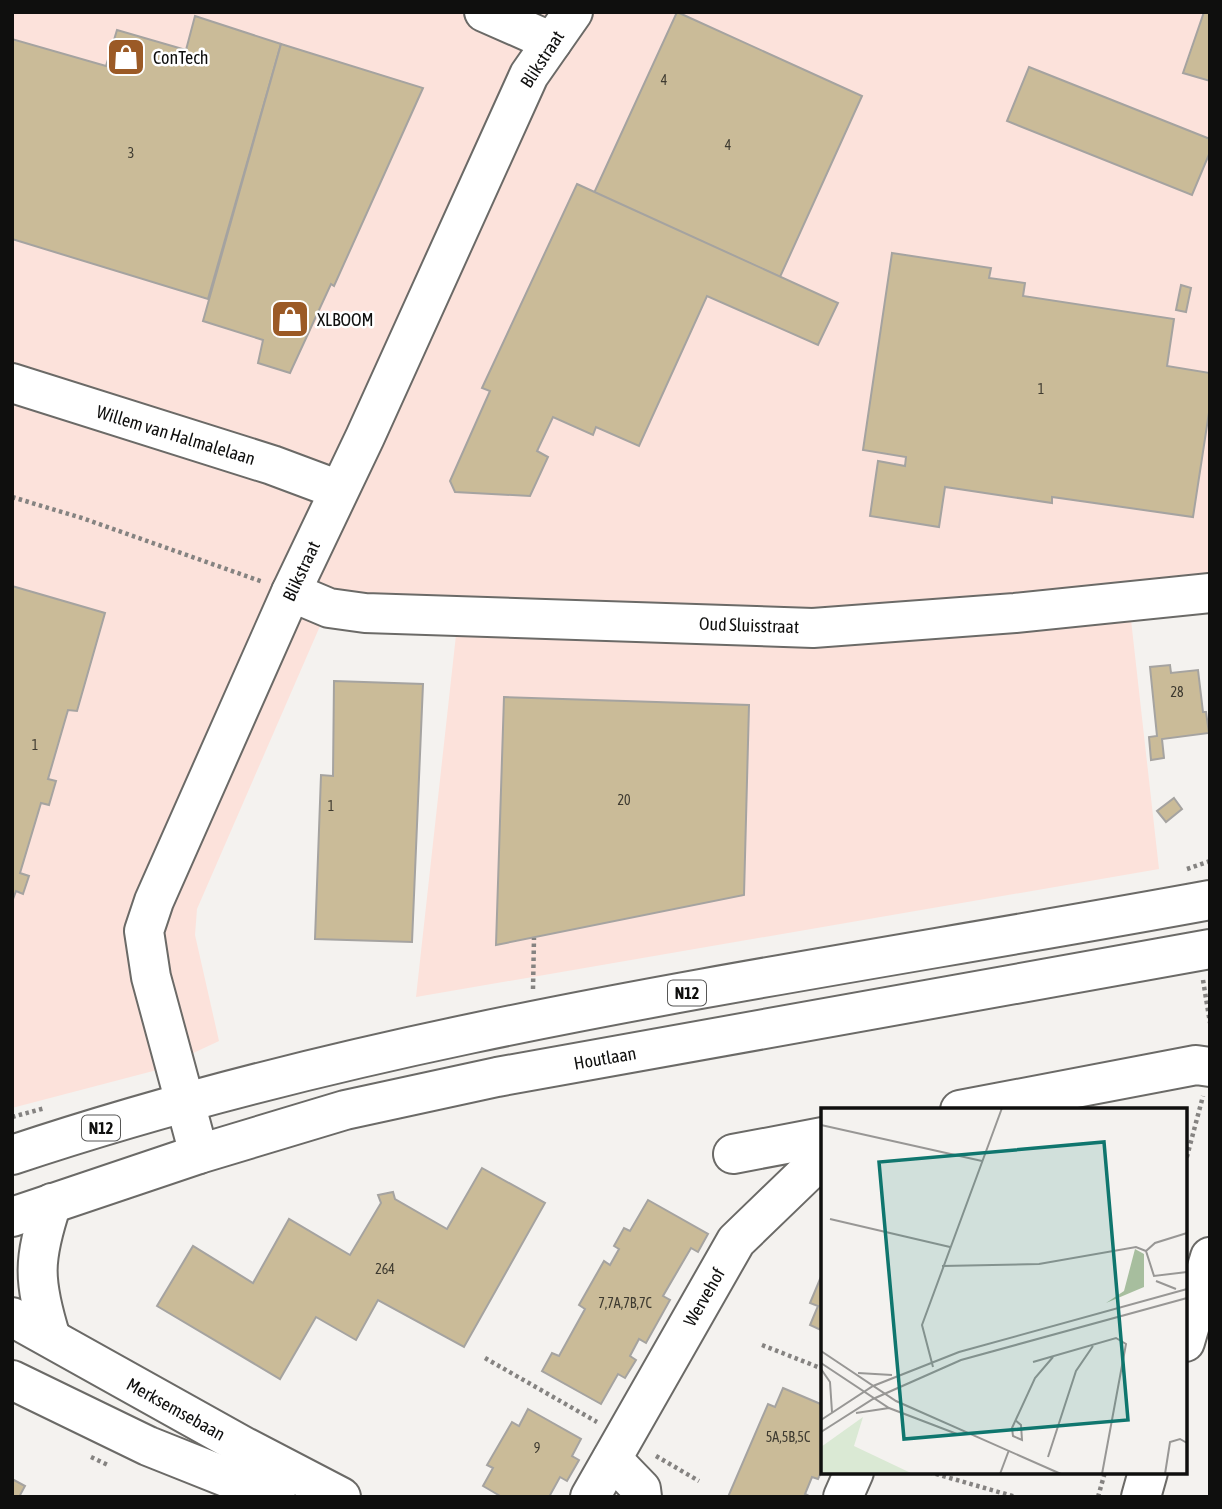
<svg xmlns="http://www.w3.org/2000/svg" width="1222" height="1509" font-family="'Asap Condensed',sans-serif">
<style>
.industrial{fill:#fce2db}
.building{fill:#cabb98;stroke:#a5a3a0;stroke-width:2}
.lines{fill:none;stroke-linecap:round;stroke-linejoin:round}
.minor-casing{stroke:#6b6a67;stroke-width:42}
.major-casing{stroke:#6b6a67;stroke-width:42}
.path{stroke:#858381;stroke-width:4.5;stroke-dasharray:3.5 3.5;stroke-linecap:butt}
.minor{stroke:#fff;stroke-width:38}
.major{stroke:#fff;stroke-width:38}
.labels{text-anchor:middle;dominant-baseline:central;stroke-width:5;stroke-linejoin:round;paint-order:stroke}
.number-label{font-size:14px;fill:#3e3a30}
.shield{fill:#fff;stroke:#575756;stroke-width:2}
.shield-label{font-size:16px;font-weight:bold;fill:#0f0f0e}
.poi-label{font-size:18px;fill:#0f0f0e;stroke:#fff;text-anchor:start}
.street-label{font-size:18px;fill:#0f0f0e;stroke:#fff}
.inset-road{fill:none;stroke:#989795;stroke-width:2}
.view{fill:#0f766e;fill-opacity:0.15;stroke:#0f766e;stroke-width:3.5}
.inset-edge{fill:none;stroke:#0f0f0e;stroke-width:3.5}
</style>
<rect width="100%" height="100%" fill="#f4f2ef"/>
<polygon class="industrial" points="12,12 1210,12 1210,593 1129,602 1159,869 416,997 456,635 320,626 197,909 195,935 219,1041 157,1070 12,1108"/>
<g class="building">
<polygon points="677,12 862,96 780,277 594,193"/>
<polygon points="1204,12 1210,12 1210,81 1183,73"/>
<polygon points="195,16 281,44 208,299 12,239 12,39 106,66 117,30 186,50"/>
<polygon points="281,44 423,88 334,286 331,284 290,373 258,363 263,340 203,321"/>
<polygon points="1029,67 1210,139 1210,152 1192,195 1007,121"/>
<polygon points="577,184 838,303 818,345 707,296 639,446 596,427 593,435 553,417 537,451 548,457 530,496 455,492 450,481 490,391 482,388"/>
<polygon points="892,253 991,268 989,278 1025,283 1023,296 1174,319 1167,366 1210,373 1210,406 1193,517 1052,497 1052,503 945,487 939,527 870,516 878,461 905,466 906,457 863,450"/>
<polygon points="1181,285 1191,288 1186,312 1176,310"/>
<polygon points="12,586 105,613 77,711 68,710 48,779 56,781 49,805 41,803 20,873 29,876 23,894 16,891 12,902"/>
<polygon points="1170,665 1171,673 1198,670 1203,712 1206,712 1209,733 1162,739 1164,758 1151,760 1149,737 1157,736 1150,667"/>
<polygon points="334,681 423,684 412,942 315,939 321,775 333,776"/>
<polygon points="504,697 749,705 744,895 496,945"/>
<polygon points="1174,798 1182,809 1166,822 1157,811"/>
<polygon points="482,1168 545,1203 464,1347 378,1300 356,1340 316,1317 280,1379 157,1306 193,1246 253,1283 289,1219 350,1255 381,1203 378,1195 393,1192 395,1199 447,1229"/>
<polygon points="648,1200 708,1234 698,1252 691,1248 663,1296 670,1300 646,1343 639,1339 630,1356 636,1360 625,1378 618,1374 601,1404 542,1371 552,1353 559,1356 585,1309 579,1305 604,1261 610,1265 619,1249 614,1246 624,1228 630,1231"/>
<polygon points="823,1272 823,1331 810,1325 818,1306 810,1303"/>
<polygon points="783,1388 823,1405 823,1468 818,1479 812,1477 805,1494 811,1497 728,1497 768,1404 775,1407"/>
<polygon points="528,1409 581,1439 572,1456 579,1460 567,1481 560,1477 549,1497 502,1497 483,1486 493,1468 487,1465 512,1422 519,1426"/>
<polygon points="12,1479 25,1486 19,1497 12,1497"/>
</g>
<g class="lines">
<defs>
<g id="minor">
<polyline points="484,12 552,42"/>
<polyline points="12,383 272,465 339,490"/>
<polyline points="291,592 329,608 365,613 813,628 1015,613 1210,593"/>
<polyline points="960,1110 1196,1065 1210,1067"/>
<polyline points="199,1154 151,977 144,931 154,901 291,592 365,437 529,75 573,12"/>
<polyline points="733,1154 823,1137"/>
<polyline points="1185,1342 1210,1257"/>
<polyline points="612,1459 641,1489 642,1497"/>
<polyline points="590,1497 736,1241 823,1157"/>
<polyline points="843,1497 854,1472"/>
<polyline points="1141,1497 1148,1472"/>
</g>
<g id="major">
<path d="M 12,1155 C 401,1025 808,974 1210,900"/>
<polyline points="12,1217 199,1154 345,1110 497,1077 1210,949"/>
<polyline points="12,1317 245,1447 341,1497"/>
<path d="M 51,1338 C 33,1280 33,1260 52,1203"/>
<polyline points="12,1380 148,1446 276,1497"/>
</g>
</defs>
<use href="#minor" class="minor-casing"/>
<use href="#major" class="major-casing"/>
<g class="path">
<polyline points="12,497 82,518 263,582"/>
<polyline points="1187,869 1210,861"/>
<polyline points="1203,980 1210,1023"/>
<polyline points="533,989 534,938"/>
<polyline points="12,1117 45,1108"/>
<polyline points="1185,1164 1203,1096"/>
<polyline points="762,1345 823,1369"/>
<polyline points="485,1358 597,1422"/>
<polyline points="656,1456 699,1481"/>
<polyline points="91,1457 108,1465"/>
<polyline points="929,1472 1016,1497"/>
<polyline points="1098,1497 1105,1472"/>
</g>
<use href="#minor" class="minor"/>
<use href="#major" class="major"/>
</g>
<defs>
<symbol id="shop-square" viewBox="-11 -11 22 22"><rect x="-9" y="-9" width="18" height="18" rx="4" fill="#9b5a26" stroke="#fff"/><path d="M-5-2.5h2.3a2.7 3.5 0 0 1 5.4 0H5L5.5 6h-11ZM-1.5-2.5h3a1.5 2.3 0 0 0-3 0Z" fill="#fff"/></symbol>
</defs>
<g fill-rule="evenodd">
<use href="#shop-square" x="104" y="35" width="44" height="44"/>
<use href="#shop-square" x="268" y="297" width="44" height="44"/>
</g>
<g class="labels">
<g class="number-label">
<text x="664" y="80">4</text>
<text x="728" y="145">4</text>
<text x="131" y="153">3</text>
<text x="1041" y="389">1</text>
<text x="1177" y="692">28</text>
<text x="35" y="745">1</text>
<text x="624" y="800">20</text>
<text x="331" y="806">1</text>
<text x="385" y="1269">264</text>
<text x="625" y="1303">7,7A,7B,7C</text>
<text x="788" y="1437">5A,5B,5C</text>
<text x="537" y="1448">9</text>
</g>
<g class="shield">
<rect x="668" y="980.5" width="38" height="25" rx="5"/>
<rect x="82" y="1115.5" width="38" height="25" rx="5"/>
</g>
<g class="shield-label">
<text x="687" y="993">N12</text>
<text x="101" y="1128">N12</text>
</g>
<g class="poi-label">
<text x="153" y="57">ConTech</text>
<text x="317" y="319">XLBOOM</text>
</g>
<g class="street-label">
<text transform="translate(542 59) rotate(-57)">Blikstraat</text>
<text transform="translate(176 435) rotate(17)">Willem van Halmalelaan</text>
<text transform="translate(301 571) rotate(-65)">Blikstraat</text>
<text transform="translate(749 625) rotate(2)">Oud Sluisstraat</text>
<text transform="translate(605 1058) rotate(-10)">Houtlaan</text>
<text transform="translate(704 1297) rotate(-60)">Wervehof</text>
<text transform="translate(176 1409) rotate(29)">Merksemsebaan</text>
</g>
</g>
<g transform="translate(821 1108)">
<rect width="366" height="366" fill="#f4f2ef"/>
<path d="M 42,309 L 33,338 L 92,366 L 0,366 L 0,339 Z" fill="#dae9d4"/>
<path d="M 314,141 L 323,146 L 323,179 L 285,195 L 303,183 Z" fill="#a7be9e"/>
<path class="inset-road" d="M 0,17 L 161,53M 9,111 L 129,139M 325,143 L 334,135 L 366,125M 121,158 L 218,156 L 315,139 L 325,143 L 333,168 L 366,164M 335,173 L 355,181M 0,243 L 75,293 L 240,366M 212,254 L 295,230 L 305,236 L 281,366M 0,255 L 68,300 L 136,326M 112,259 L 101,217 L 181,0M 0,261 L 9,274 L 11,304M 37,265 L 71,267M 35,305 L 68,300M 0,312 L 52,278 L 138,244 L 366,181M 194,312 L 200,317 L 201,332 L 192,328 L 191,320 L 214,270 L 232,249M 0,324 L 52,291 L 140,252 L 366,190M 227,349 L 255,263 L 272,238M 179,366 L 188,342M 344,366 L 349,334 L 359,331 L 366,335"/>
<path class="view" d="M 283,34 L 307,312 L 83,331 L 58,54 Z"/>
<rect width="366" height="366" class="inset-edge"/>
</g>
<rect width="1222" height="1509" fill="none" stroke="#0f0f0e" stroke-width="28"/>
</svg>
